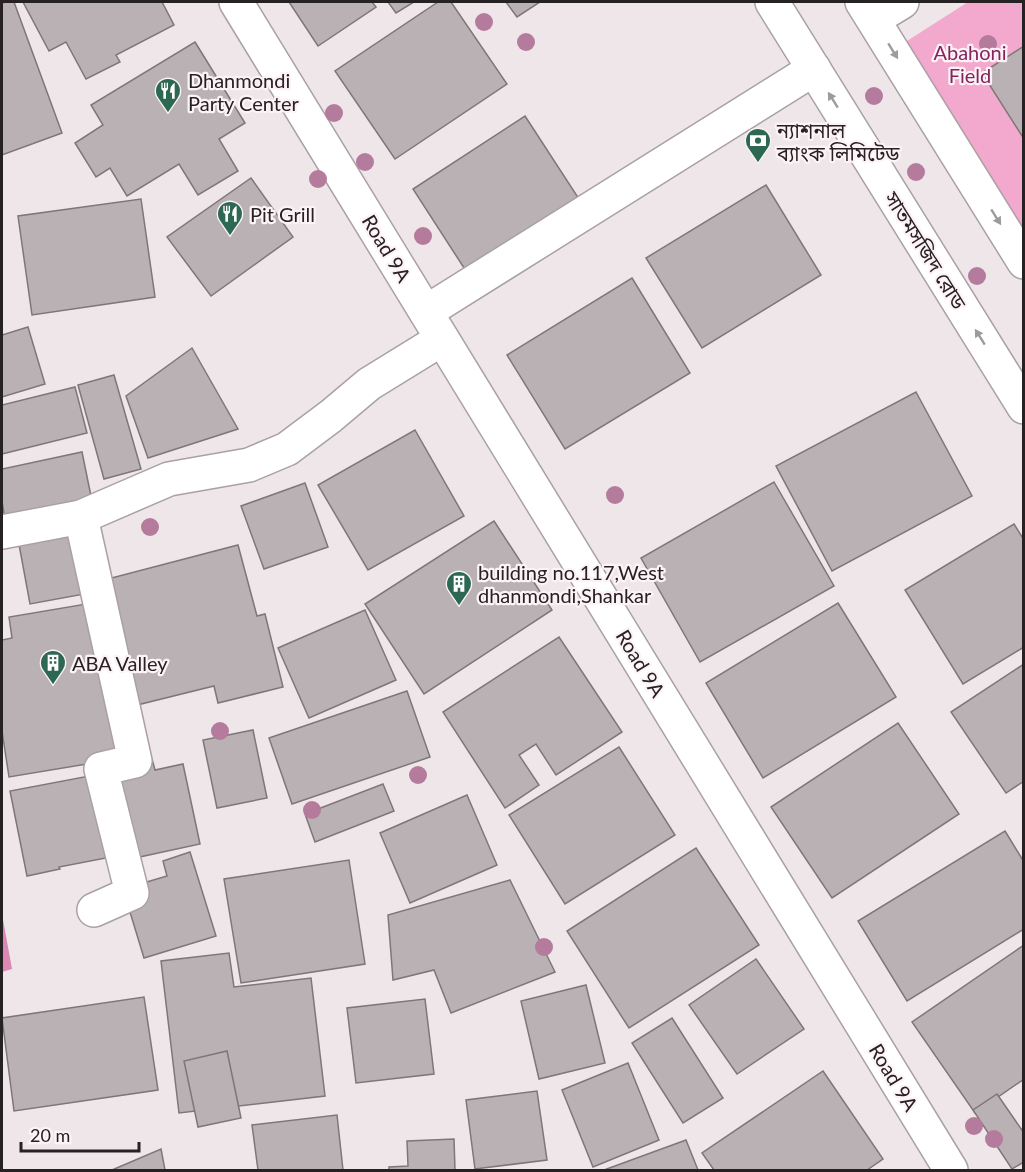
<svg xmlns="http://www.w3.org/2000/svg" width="1025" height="1172" font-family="Lato,'Noto Sans Bengali',sans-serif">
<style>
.green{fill:#f3a8cd}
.forest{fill:#db88b3}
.building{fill:#bab1b5;stroke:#7f767a;stroke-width:1.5}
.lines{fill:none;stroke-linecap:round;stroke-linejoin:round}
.minor-casing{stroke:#aaa1a5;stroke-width:36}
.major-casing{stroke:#aaa1a5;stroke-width:36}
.minor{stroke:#fff;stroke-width:33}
.major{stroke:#fff;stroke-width:33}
.tree{fill:#b47b9c}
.oneway{fill:#9d9c9c}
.labels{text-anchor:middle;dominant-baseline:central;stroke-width:4.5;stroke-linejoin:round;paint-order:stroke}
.park-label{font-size:20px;fill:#84235d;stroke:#fdf3f7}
.poi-label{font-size:20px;fill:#262224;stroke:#fdf3f7;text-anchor:start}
.street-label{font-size:20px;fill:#262224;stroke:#fdf3f7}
</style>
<rect width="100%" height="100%" fill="#efe6ea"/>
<polygon class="green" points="968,2 1023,2 1023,245 896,48"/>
<polygon class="forest" points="2,914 12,969 2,972"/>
<g class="building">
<polygon points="6,2 14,2 62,133 2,155 2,3"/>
<polygon points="23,2 162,2 174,25 116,55 120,62 86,79 66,42 49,51"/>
<polygon points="289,2 372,2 376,7 318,46"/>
<polygon points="388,2 414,2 396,13"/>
<polygon points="438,2 451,2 507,84 395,159 335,71"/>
<polygon points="506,2 540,2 517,17"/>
<polygon points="195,42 245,123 219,139 238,171 198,195 179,164 127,196 110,168 96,177 75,143 103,125 91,105"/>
<polygon points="1024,46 1024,139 982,73"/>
<polygon points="525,116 579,199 466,271 413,189"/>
<polygon points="251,178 293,237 211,296 167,237"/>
<polygon points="766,185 821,275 702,348 646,258"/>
<polygon points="141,199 155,297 32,315 18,216"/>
<polygon points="632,278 690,373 565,449 507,355"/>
<polygon points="28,327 45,384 2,397 2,335"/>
<polygon points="192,348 238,429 148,458 126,396"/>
<polygon points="114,375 141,469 104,479 78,385"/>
<polygon points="75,387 87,433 2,454 2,405"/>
<polygon points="916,392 972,496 832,571 776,466"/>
<polygon points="415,430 464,516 368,570 318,485"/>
<polygon points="82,452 92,501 5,520 2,501 2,469"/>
<polygon points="774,482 834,586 700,662 641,558"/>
<polygon points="305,483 328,547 264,569 241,506"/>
<polygon points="494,521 552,610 424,694 365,604"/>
<polygon points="1014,524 1024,540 1024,647 963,684 905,590"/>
<polygon points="78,527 90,593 30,604 18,539"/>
<polygon points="238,545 257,616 265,614 283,687 218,703 214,686 133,706 100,581"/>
<polygon points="92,603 117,759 9,777 2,731 2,640 12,638 9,617"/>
<polygon points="838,603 896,697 763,778 706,683"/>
<polygon points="365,610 396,680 309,718 278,648"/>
<polygon points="559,637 622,732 556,775 536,744 519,755 539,785 505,808 443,712"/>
<polygon points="1024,664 1024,781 1006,793 951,712"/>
<polygon points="407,691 430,757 292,804 269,738"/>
<polygon points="898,723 959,814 832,898 771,807"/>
<polygon points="253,730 267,798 217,808 203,740"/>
<polygon points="619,747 675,835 565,904 509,815"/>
<polygon points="152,759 155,770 183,764 200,844 121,861 103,769"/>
<polygon points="89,776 106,858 59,867 60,869 27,876 10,791"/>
<polygon points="383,784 394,811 315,842 305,814"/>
<polygon points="467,795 497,865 410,903 380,833"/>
<polygon points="1005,831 1024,862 1024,929 907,1001 858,921"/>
<polygon points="696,848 759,945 629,1028 567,931"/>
<polygon points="190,852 216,936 144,958 123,889 167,876 163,861"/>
<polygon points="349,860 365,964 241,983 224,879"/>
<polygon points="510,880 555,972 451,1013 434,970 393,980 388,915"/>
<polygon points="1024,945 1024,1079 975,1113 912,1022"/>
<polygon points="229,953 234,987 311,978 325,1096 179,1113 161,961"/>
<polygon points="756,959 804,1029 737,1074 689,1005"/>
<polygon points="586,985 605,1063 539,1079 521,1001"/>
<polygon points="144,997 158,1090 14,1111 2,1018"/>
<polygon points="425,999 434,1074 356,1083 347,1008"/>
<polygon points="672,1018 723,1098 683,1123 632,1043"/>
<polygon points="227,1051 241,1118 198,1127 184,1061"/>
<polygon points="628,1063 659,1140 593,1167 562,1090"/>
<polygon points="823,1071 883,1159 867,1170 714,1170 702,1153"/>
<polygon points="537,1091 547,1160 475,1169 466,1100"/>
<polygon points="997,1094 1024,1133 1024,1162 1012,1169 973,1110"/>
<polygon points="337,1115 343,1170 258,1170 252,1125"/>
<polygon points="454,1139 455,1170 389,1170 389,1167 408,1166 407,1141"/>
<polygon points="686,1140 698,1170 604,1170"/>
<polygon points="161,1149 165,1170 112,1170"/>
</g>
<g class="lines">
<defs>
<g id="minor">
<polyline points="236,2 951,1170"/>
<polyline points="874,19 902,2"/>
<polyline points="426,312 814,69"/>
<polyline points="81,517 135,761 101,769 132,893 94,910"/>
<polyline points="2,532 81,517 169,479 249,465 287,449 331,416 369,384 442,339"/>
</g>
<g id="major">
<polyline points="772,2 1024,407"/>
<polyline points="862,2 1024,262"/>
</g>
</defs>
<use href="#minor" class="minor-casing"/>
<use href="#major" class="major-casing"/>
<use href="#minor" class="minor"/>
<use href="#major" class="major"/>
</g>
<g class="tree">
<circle cx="484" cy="22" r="9"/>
<circle cx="526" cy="42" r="9"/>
<circle cx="988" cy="44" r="9"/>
<circle cx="874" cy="96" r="9"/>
<circle cx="334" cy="113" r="9"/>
<circle cx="365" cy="162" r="9"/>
<circle cx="916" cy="172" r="9"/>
<circle cx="318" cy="179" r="9"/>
<circle cx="423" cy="236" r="9"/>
<circle cx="977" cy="276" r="9"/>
<circle cx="615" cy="495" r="9"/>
<circle cx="150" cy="527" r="9"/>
<circle cx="220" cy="731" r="9"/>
<circle cx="418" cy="775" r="9"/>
<circle cx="312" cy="810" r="9"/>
<circle cx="544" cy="947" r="9"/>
<circle cx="974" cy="1126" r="9"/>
<circle cx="994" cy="1139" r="9"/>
</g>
<defs><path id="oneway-solid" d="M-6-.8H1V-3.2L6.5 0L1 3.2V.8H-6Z" transform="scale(1.5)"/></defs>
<g class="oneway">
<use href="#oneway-solid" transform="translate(893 51) rotate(58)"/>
<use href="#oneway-solid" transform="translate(833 100) rotate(-122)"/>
<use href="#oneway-solid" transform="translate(996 217) rotate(58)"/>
<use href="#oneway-solid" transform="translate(980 337) rotate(-122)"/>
</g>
<defs>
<symbol id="restaurant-pin" viewBox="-11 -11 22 30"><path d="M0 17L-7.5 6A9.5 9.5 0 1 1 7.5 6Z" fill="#2d6853" stroke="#fdf3f7"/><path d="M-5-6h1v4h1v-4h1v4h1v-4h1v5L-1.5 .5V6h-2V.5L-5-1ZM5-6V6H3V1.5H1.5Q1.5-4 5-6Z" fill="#fff"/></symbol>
<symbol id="bank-pin" viewBox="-11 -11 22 30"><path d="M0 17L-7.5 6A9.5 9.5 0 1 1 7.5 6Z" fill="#2d6853" stroke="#fdf3f7"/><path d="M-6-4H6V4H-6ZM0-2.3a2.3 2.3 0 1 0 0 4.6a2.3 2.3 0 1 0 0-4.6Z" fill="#fff"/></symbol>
<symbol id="building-pin" viewBox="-11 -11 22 30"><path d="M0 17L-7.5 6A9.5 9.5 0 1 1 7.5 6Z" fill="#2d6853" stroke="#fdf3f7"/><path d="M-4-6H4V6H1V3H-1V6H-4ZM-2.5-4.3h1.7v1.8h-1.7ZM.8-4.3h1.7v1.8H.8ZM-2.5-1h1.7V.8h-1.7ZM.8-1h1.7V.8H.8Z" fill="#fff"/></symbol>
</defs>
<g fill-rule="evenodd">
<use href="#restaurant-pin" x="153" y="76" width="30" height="40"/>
<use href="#bank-pin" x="743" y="126" width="30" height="40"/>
<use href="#restaurant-pin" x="215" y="199" width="30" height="40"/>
<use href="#building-pin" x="444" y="569" width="30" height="40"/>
<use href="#building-pin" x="38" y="648" width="30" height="40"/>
</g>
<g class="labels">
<g class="park-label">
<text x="970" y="52">Abahoni<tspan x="970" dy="23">Field</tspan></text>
</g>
<g class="poi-label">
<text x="188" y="80">Dhanmondi<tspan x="188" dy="23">Party Center</tspan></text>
<text x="777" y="130">ন্যাশনাল<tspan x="777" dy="23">ব্যাংক লিমিটেড</tspan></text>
<text x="250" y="214">Pit Grill</text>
<text x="478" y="572">building no.117,West<tspan x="478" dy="23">dhanmondi,Shankar</tspan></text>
<text x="72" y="663">ABA Valley</text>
</g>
<g class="street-label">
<text transform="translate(387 248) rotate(59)">Road 9A</text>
<text transform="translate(926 250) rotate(58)">সাতমসজিদ রোড</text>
<text transform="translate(641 663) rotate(59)">Road 9A</text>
<text transform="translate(894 1077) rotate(59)">Road 9A</text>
</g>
</g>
<rect width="1025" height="1172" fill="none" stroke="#262224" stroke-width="6"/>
<path d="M21 1142v9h118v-9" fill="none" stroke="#262224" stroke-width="3"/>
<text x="30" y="1142" font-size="18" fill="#262224" stroke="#fdf3f7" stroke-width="4.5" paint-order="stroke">20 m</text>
</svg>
